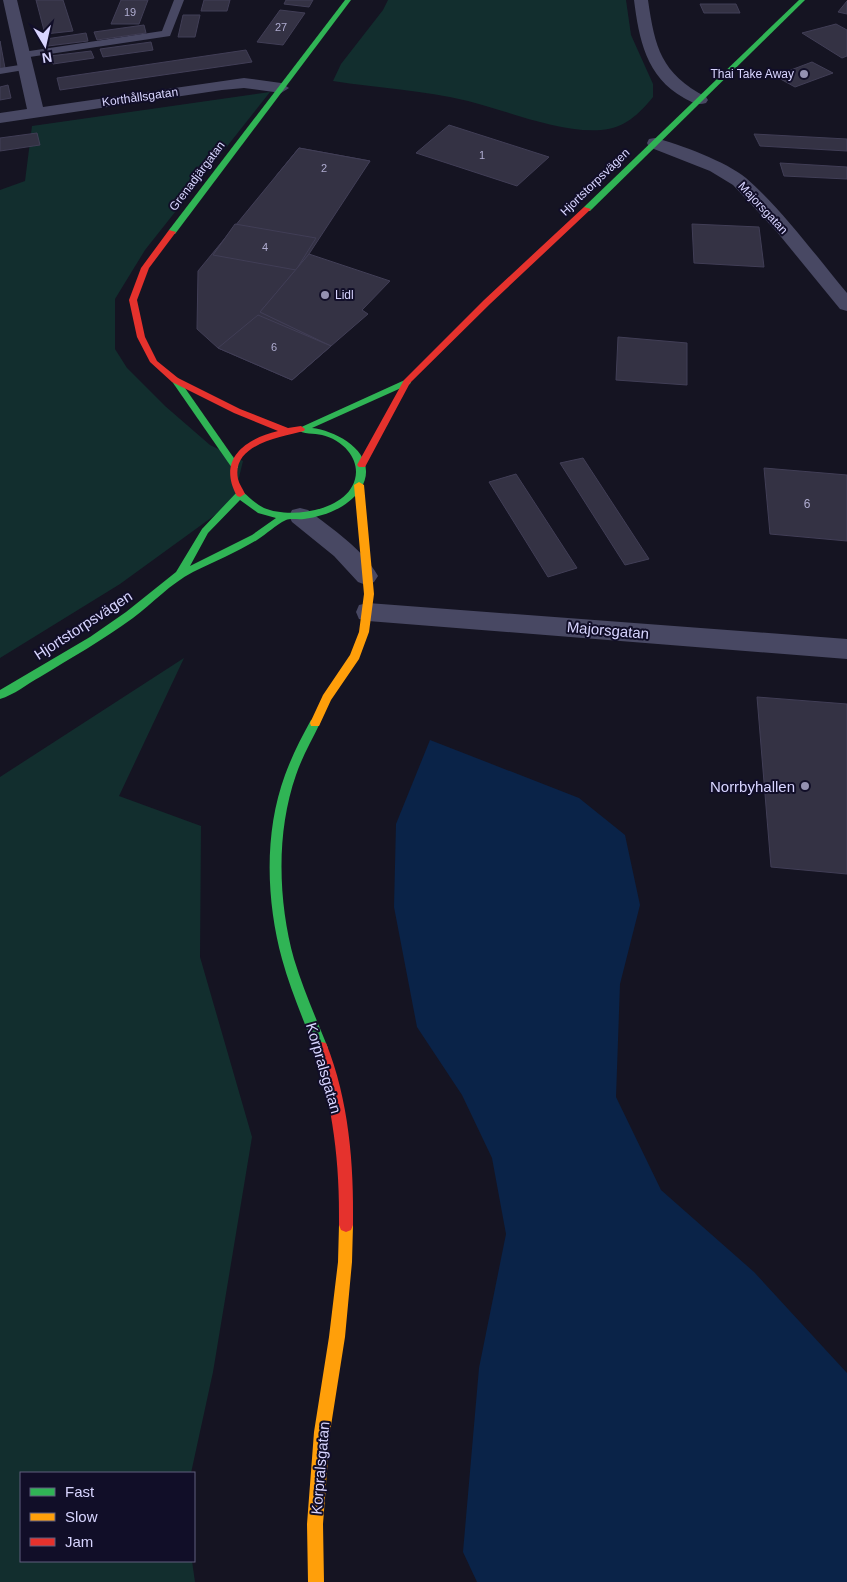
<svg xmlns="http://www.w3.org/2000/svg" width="847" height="1582" font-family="Arial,sans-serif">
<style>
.green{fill:#122e2e}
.water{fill:#0a2348}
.building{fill:#343244;stroke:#413e56}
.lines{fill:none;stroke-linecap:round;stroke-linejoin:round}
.lane{fill:#484863;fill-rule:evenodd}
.street{fill:#484863;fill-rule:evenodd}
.fast{fill:#30b455;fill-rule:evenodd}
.slow{fill:#ff9f0a;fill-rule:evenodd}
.jam{fill:#e5322d;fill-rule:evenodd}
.poi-dot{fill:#9491b2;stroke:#110e28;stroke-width:2}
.labels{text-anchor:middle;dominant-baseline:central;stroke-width:4;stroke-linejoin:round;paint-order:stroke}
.far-number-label{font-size:11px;fill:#afacd0}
.far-poi-label{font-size:12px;fill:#d8d5ff;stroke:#110e28;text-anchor:end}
.far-street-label{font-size:12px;fill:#d8d5ff;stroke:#110e28}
.number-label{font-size:12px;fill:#afacd0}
.street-label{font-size:15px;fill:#d8d5ff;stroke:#110e28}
.poi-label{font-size:15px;fill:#d8d5ff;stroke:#110e28;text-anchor:end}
</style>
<rect width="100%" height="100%" fill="#151422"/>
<g class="green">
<path d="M 388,0 L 626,0 L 631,35 L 653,84 L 653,97 C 639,114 625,128 601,130 C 559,133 508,111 468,101 C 423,90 377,88 333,81 L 341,64 L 383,10 Z"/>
<polygon points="270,92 145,250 115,299 115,349 127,368 165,406 210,445 243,461 233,502 120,584 0,658 0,190 25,181 32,126"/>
<polygon points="184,658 119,796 201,826 200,957 252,1137 213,1372 191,1473 21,1473 21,1561 192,1561 195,1582 0,1582 0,777"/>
</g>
<polygon class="water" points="430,740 579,798 625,835 640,905 620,984 616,1097 661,1190 754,1272 847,1373 847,1582 477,1582 463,1552 479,1368 506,1234 492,1158 462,1095 417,1027 394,907 396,824"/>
<g class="building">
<polygon points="36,0 63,0 73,31 45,34"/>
<polygon points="121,0 148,0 139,24 111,24"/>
<polygon points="204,0 230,0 227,11 201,11"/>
<polygon points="286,0 313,0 309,7 284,4"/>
<polygon points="847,1 847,14 838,12"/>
<polygon points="700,4 736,4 740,13 704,13"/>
<polygon points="280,10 305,13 283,45 257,42"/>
<polygon points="183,15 200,15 195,37 178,37"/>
<polygon points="836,24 847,30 847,56 842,58 802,33"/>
<polygon points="144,25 146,33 97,40 94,32"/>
<polygon points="86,33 88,41 48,46 46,39"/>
<polygon points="0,41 5,68 0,69"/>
<polygon points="151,42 153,50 103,57 100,49"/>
<polygon points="246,50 252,62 60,90 57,78"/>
<polygon points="91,51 94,58 53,64 50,56"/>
<polygon points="812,62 833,73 795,87 775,76"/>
<polygon points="8,85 11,98 0,100 0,87"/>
<polygon points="449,125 549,157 517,186 416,153"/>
<polygon points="37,133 40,145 0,151 0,138"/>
<polygon points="754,134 847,139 847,151 760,146"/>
<polygon points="299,148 370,161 349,190 276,176"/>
<polygon points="299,148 370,161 309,254 260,312 331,346 292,380 218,348 197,329 198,271"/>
<polygon points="780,163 847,167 847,179 784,176"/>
<polygon points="235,224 316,238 296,270 213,255"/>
<polygon points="692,224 759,227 764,267 694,263"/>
<polygon points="309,254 390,281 362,310 368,314 331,346 260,312"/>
<polygon points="258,315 331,346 292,380 218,348"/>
<polygon points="618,337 687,343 687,385 616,380"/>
<polygon points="583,458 649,559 625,565 560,463"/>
<polygon points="764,468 847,475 847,541 770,534"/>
<polygon points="516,474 577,568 548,577 489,482"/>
<polygon points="757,697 847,704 847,874 771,867"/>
</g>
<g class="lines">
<g class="lane">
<polygon points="174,0 184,0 170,36 23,58 17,55 23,52 162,31"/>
<polygon points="26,64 32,67 30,69 0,74 0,68"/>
</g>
<g class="street">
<polygon points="3,0 17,0 43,107 244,78 281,83 289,88 281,93 244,88 222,90 0,123 0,113 27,109"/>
<path d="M 634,0 L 648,0 C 655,48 661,73 706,97 L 708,100 L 706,103 C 697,106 692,102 684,98 C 646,77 639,39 634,0 Z"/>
<path d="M 655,138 C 679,144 727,162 746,178 C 782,209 816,256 847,293 L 847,311 L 840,309 L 777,232 L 733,185 L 710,171 L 649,147 L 647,143 L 649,139 Z"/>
<path d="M 300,508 L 308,510 C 332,529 363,549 378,576 L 374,582 L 366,585 L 358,582 L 334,556 L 292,522 L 289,516 L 292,510 Z"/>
<polygon points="368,603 847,639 847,659 368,621 359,619 356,612 359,605"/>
</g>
<g class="fast">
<polygon points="345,0 351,0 175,234 169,234 169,230"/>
<polygon points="799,0 805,0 590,211 584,211 584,207"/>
<polygon points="175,377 178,378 238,464 238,468 232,468 171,380"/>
<path d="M 407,379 L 411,382 L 410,384 L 312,428 C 339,431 382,456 360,490 C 347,508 325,516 304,519 C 298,520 291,518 286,520 C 275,525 267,534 257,540 C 237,552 214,562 193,572 C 170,584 153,603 133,618 C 103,640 71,658 40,677 C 27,684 14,695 0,699 L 0,690 L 90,637 L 126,612 L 176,572 L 202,529 L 237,492 L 243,492 C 250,498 256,504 264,508 C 292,520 355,510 356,472 C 356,464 353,457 348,451 C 342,443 331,437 322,435 C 314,433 303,435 297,429 ZM 240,500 L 258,513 L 276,518 L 252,535 L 190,566 L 208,533 Z"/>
<path d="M 315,719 L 319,720 L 320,723 C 312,740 302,757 296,775 C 276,832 278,901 294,959 C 303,989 316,1018 328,1048 L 326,1053 L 321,1054 L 316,1053 L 314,1048 C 303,1018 290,989 282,959 C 266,900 264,832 285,775 C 292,756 301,738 311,720 Z"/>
</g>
<g class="slow">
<polygon points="359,482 364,485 374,594 369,632 359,659 331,700 319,726 311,726 310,723 323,695 350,655 359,632 364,594 354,485"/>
<polygon points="346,1218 351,1220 353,1225 352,1262 345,1337 330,1432 323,1524 324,1582 308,1582 307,1524 314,1432 329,1337 338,1262 339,1225 341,1220"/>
</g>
<g class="jam">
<polygon points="584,207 591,209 490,304 410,383 365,467 359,467 357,465 404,380 484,300"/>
<path d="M 169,230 L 176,232 L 149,268 L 137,300 L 145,337 L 157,361 L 178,378 L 240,409 L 288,428 L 301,426 L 305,429 L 304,431 C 281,437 231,444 238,479 C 239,484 243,489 245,494 L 240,497 L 237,496 C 217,460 244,439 278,431 L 234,413 L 172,382 L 150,362 L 137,337 L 129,300 L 141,268 Z"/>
<path d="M 321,1042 L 326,1043 C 349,1100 354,1165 353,1225 L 351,1230 L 346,1232 L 341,1230 L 339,1225 C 340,1164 333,1106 314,1048 L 316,1043 Z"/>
</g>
</g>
<g class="poi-dot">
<circle cx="804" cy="74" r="5"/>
<circle cx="325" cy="295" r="5"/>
<circle cx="805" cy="786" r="5"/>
</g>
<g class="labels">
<g class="far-number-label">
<text x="130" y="12">19</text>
<text x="281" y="27">27</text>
<text x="482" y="155">1</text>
<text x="324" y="168">2</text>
<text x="265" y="247">4</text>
<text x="274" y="347">6</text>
</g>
<g class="far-poi-label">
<text x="794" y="74">Thai Take Away</text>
<text x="335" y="295" text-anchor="start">Lidl</text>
</g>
<g class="far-street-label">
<text transform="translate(140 97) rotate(-8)">Korthållsgatan</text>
<text transform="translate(197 176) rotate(-53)">Grenadjärgatan</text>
<text transform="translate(595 182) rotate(-44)">Hjortstorpsvägen</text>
<text transform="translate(763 208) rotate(47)">Majorsgatan</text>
</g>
<g class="number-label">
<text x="807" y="504">6</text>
</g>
<g class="street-label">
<text transform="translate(83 625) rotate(-33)">Hjortstorpsvägen</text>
<text transform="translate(608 630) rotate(5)">Majorsgatan</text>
<text transform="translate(324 1068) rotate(74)">Korpralsgatan</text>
<text transform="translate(320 1468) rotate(-85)">Korpralsgatan</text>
</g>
<g class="poi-label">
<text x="795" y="786">Norrbyhallen</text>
</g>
</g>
<rect x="20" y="1472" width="175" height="90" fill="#110e28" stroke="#615e7e"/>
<rect x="30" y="1488" width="25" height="8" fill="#30b455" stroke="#615e7e"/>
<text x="65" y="1497" font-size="15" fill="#d8d5ff">Fast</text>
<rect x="30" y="1513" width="25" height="8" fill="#ff9f0a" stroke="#615e7e"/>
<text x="65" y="1522" font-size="15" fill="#d8d5ff">Slow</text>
<rect x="30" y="1538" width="25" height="8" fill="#e5322d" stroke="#615e7e"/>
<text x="65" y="1547" font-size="15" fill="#d8d5ff">Jam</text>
<g transform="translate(45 45) rotate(171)" stroke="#110e28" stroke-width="4" paint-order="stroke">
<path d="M0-4L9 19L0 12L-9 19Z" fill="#d8d5ff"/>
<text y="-8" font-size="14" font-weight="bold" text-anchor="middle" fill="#d8d5ff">N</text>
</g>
</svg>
